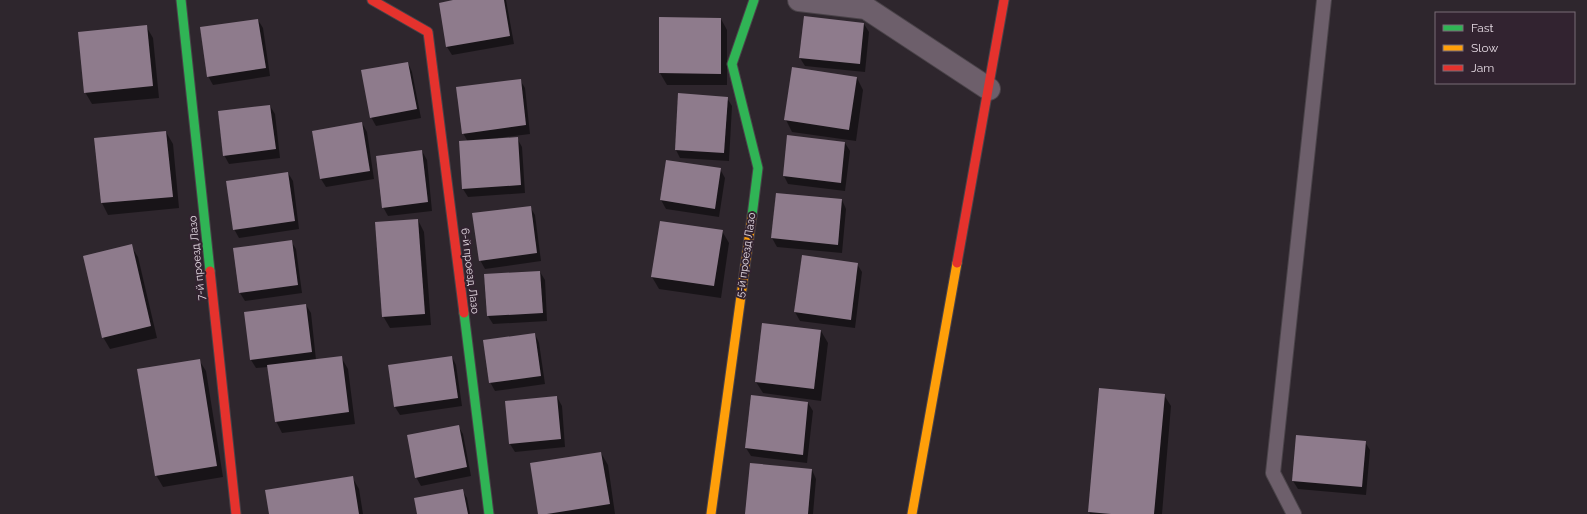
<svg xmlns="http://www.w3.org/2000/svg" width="1587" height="514" font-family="Raleway,sans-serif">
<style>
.shadow{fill:#0007}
.building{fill:#8e7b8c}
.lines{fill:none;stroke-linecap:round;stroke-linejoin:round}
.lane-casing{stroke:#4a4349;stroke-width:16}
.street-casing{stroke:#4a4349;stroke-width:24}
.fast-casing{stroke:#4a4349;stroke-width:11}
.slow-casing{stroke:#4a4349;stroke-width:11}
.jam-casing{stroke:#4a4349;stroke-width:11}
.lane{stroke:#6d5f6b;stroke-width:14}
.street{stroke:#6d5f6b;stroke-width:22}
.fast{stroke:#30b455;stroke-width:9}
.slow{stroke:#ff9f0a;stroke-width:9}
.jam{stroke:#e5322d;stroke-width:9}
.labels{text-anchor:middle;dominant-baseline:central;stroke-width:4;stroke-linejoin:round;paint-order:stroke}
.street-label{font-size:11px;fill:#e4d9e2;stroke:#322330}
</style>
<rect width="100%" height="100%" fill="#2e262d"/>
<g class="shadow">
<polygon points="459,0 506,0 514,44 452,55 447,47"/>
<polygon points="660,18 721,19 727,30 727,85 667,85 660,73"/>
<polygon points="258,20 263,28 270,76 213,85 208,76"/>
<polygon points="864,24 869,32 865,72 805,66 800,58"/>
<polygon points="146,26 153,38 159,98 92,104 85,92"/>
<polygon points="408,63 412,72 421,118 376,126 371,117"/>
<polygon points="857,78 863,90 856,141 792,132 786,120"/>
<polygon points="520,80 525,88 530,134 498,138 498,140 517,138 522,147 525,193 468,197 463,189 468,142 463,133"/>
<polygon points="727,98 732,106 729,161 680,158 676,150"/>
<polygon points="270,106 275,114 280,158 229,164 224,155"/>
<polygon points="362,123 367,132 374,179 326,187 321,179"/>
<polygon points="166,132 173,144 179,208 108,215 102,203 95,139"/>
<polygon points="845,143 850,151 845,191 788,184 784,176"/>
<polygon points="422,151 427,160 432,211 388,216 383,207"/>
<polygon points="667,161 720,169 725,178 719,217 666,209 661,200"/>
<polygon points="288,173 293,181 299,229 239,238 234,229"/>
<polygon points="777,194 842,200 846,209 842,253 777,247 772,238"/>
<polygon points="530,207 535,215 541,261 485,269 480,260"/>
<polygon points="418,220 424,232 431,325 390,328 383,316"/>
<polygon points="722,231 729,243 721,298 659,289 652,277"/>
<polygon points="291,241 296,249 302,293 245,301 240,293"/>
<polygon points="131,246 138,257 157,338 110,349 103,337"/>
<polygon points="857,264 862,272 855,328 800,321 795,312"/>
<polygon points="540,272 545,280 547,321 493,324 488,316"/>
<polygon points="306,305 311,313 316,360 341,357 348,369 355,424 282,433 276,421 268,367 256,368 251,360"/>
<polygon points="821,331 828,343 821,401 763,393 756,382"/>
<polygon points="535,334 539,343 545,384 495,391 490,382"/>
<polygon points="452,357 456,365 462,406 400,415 395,407"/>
<polygon points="199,360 206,371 223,477 163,487 156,475"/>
<polygon points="1164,395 1171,406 1162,514 1090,514 1089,512"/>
<polygon points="557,397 562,406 565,447 515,452 510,444"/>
<polygon points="808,403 813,411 807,463 751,456 746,448"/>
<polygon points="458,426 463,434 471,476 421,486 416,477"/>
<polygon points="1365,442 1370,450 1366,495 1298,489 1293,481"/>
<polygon points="601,453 608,465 615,514 539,514"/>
<polygon points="812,470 816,479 813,514 746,514"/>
<polygon points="352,477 359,489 363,514 270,514"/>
<polygon points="462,490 467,498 470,514 418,514"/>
</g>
<g class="building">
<polygon points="453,0 504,0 510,36 446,47 439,3"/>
<polygon points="804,16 864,23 860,64 799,58"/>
<polygon points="659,17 721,18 721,74 659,73"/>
<polygon points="258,19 266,68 207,77 200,27"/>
<polygon points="147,25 153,86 84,93 78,32"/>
<polygon points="408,62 417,109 370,118 361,70"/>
<polygon points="792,67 857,77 849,130 784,120"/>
<polygon points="521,79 526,125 462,134 456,87"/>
<polygon points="678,93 728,97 724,153 675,150"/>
<polygon points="270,105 276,149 223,156 218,111"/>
<polygon points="362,122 370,171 320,179 312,131"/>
<polygon points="166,131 173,197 101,203 94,138"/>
<polygon points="787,135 845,142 841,183 783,176"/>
<polygon points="518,137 521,185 462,189 459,141"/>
<polygon points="422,150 428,202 382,208 376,156"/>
<polygon points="666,160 721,168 715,209 660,200"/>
<polygon points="288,172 295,221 233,230 226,181"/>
<polygon points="776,193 842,199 838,245 771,238"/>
<polygon points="531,206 537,253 479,261 472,213"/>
<polygon points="418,219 425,314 382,317 375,222"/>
<polygon points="660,221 723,230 714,286 651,277"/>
<polygon points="292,240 298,285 239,293 233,248"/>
<polygon points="132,244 151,326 102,338 83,256"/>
<polygon points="802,255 858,263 851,320 794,312"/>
<polygon points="540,271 543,313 487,316 484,274"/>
<polygon points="306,304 312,352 250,360 244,312"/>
<polygon points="762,323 821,330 814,389 755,382"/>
<polygon points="535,333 541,376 489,383 483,340"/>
<polygon points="342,356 349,412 275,422 267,365"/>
<polygon points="452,356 458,398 394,407 388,365"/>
<polygon points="200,359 217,466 155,476 137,369"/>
<polygon points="1099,388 1165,394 1154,514 1111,514 1088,512"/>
<polygon points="751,395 808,402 803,455 745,448"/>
<polygon points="557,396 561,439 509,444 505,401"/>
<polygon points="459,425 467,467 415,478 407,435"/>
<polygon points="1296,435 1366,441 1362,487 1292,481"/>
<polygon points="601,452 610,504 547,514 538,514 530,463"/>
<polygon points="750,463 812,469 808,514 745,514"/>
<polygon points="353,476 359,514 269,514 265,490"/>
<polygon points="463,489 468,514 417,514 414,498"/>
</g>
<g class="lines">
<defs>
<polyline id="lane" points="1294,514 1273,473 1324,0"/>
<polyline id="street" points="799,0 866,8 989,89"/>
<g id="fast">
<polyline points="181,0 210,271"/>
<polyline points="752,216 758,168 732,64 754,0"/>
<polyline points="464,313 489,514"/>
</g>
<g id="slow">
<polyline points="711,514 752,216"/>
<polyline points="912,514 957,263"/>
</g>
<g id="jam">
<polyline points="372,0 428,32 464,313"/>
<polyline points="957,263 1004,0"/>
<polyline points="210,271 236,514"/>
</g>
</defs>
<use href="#lane" class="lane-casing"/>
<use href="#street" class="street-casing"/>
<use href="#fast" class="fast-casing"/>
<use href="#slow" class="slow-casing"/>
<use href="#jam" class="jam-casing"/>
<use href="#lane" class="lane"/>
<use href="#street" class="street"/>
<use href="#fast" class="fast"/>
<use href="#slow" class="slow"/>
<use href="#jam" class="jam"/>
</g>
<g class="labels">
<g class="street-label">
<text transform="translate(746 255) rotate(-82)">5-й проезд Лазо</text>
<text transform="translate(197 258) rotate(-96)">7-й проезд Лазо</text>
<text transform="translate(470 271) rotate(83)">6-й проезд Лазо</text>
</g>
</g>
<rect x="1435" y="12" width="140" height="72" fill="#322330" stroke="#796c77"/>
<rect x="1443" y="25" width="20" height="6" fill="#30b455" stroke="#796c77"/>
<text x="1471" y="32" font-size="12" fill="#e4d9e2">Fast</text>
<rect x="1443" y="45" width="20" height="6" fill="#ff9f0a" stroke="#796c77"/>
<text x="1471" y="52" font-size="12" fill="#e4d9e2">Slow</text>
<rect x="1443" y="65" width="20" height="6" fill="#e5322d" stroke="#796c77"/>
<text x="1471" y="72" font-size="12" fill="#e4d9e2">Jam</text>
</svg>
